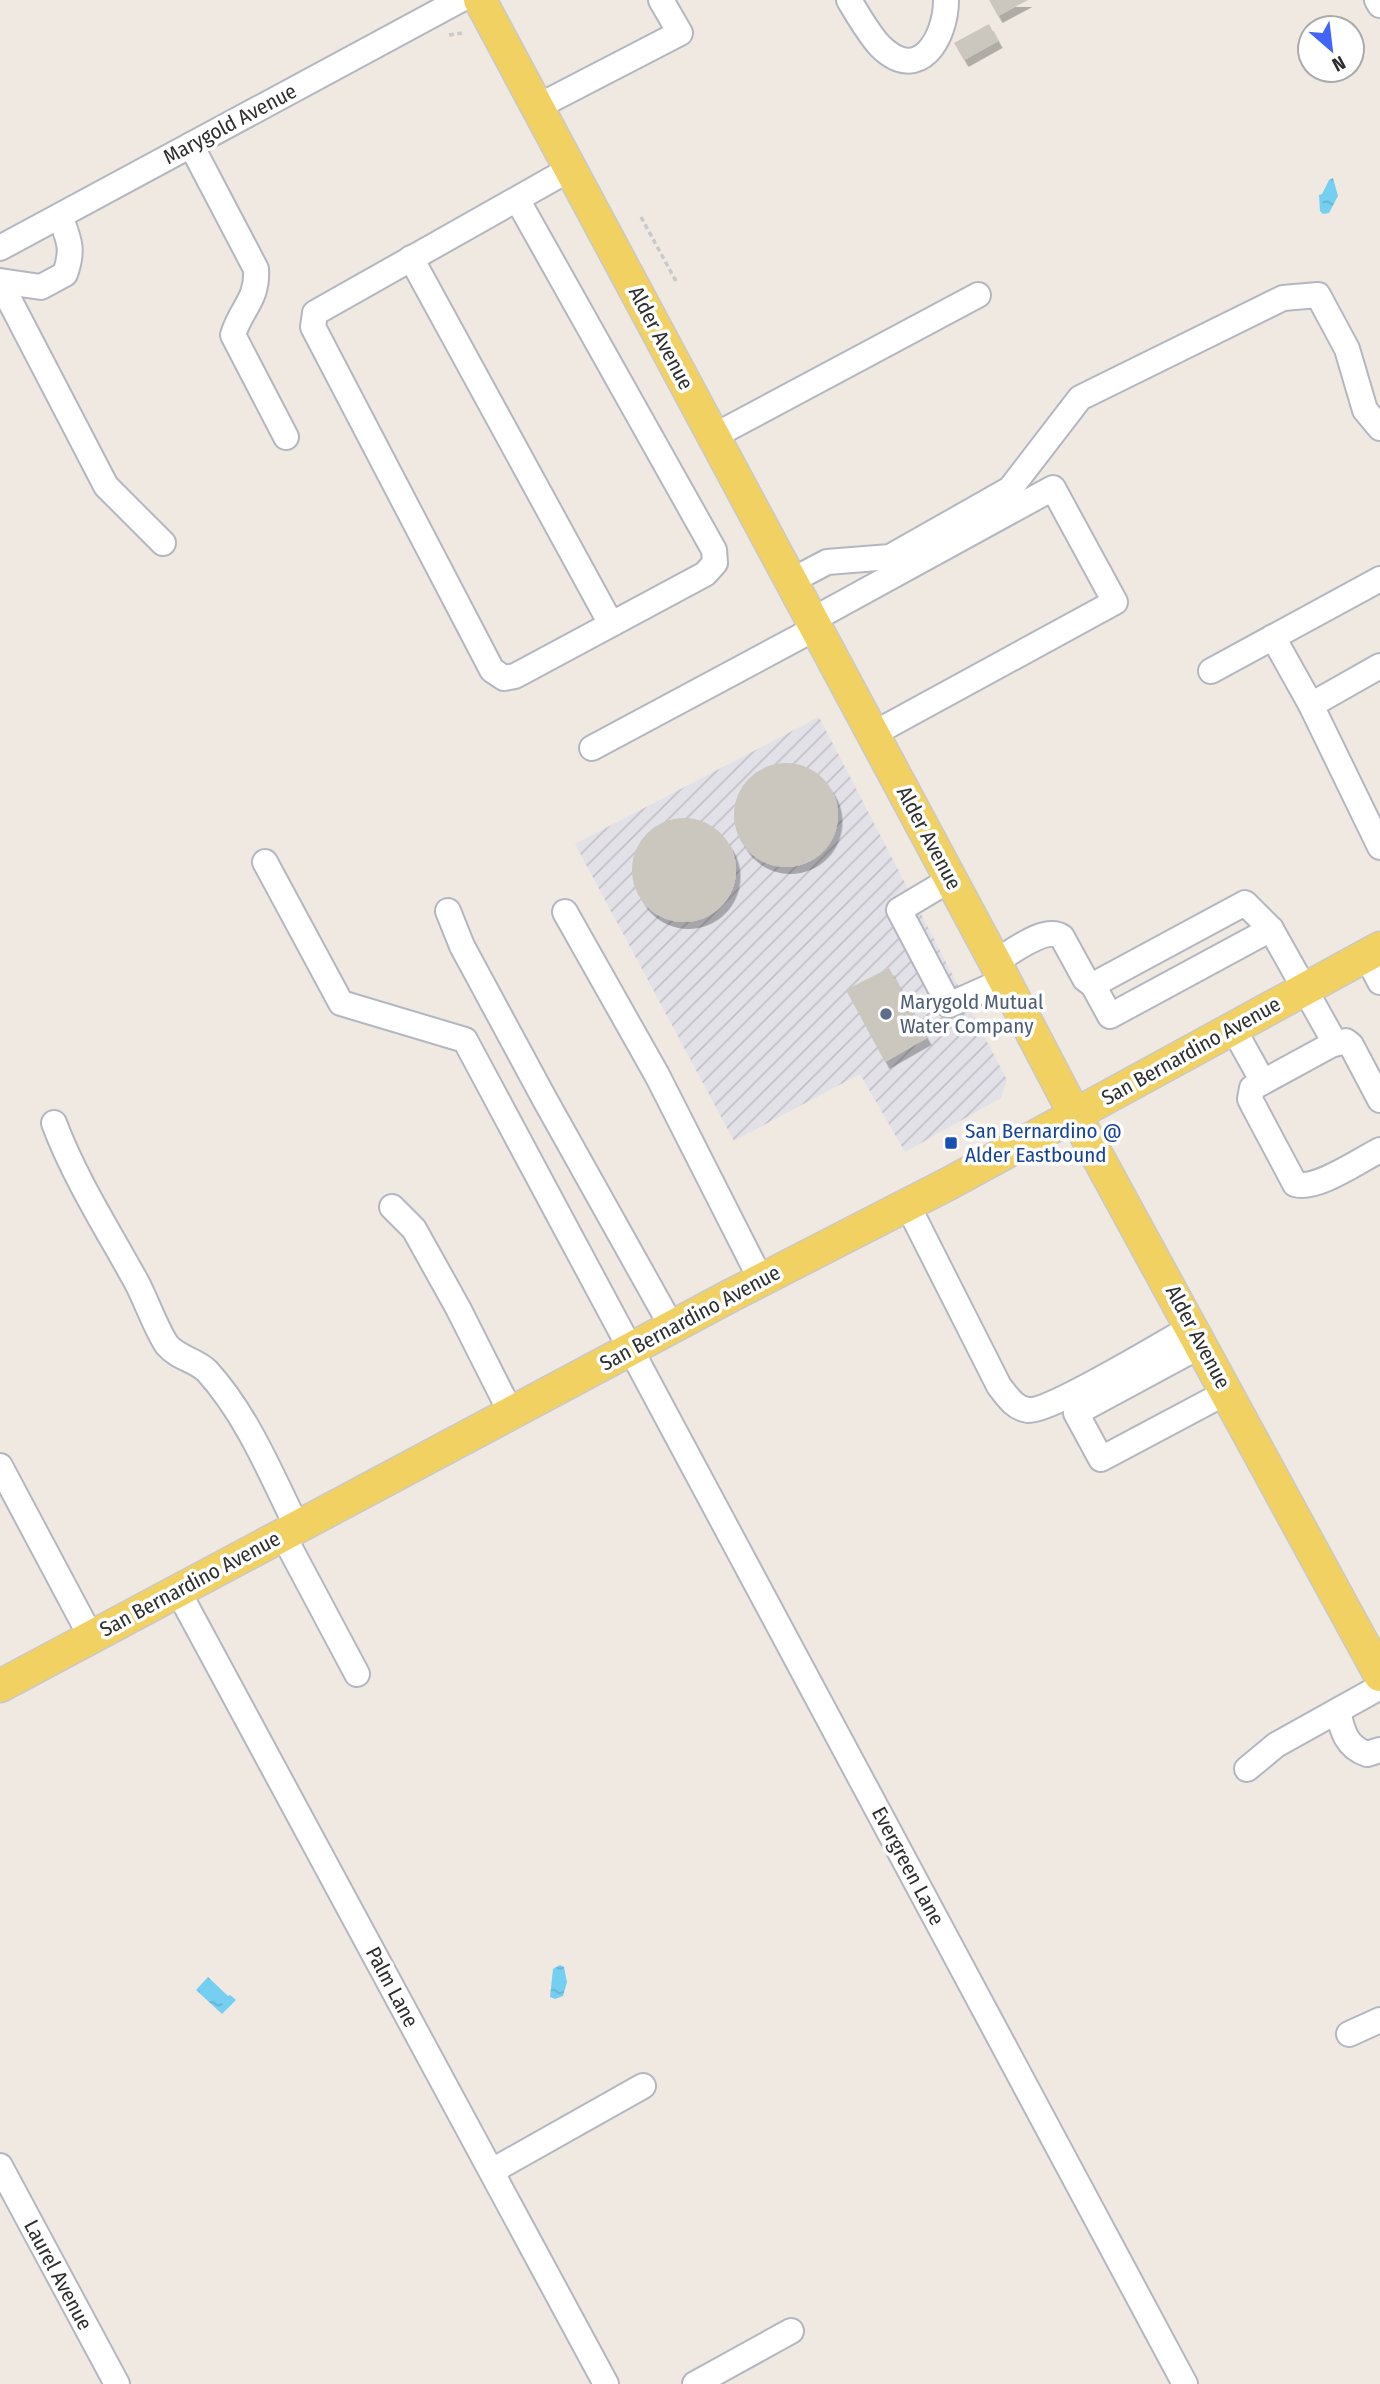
<svg xmlns="http://www.w3.org/2000/svg" width="1380" height="2384" font-family="'Fira Sans Condensed',sans-serif">
<style>
.industrial{fill:url(#industrial-furrows)}
.water{fill:url(#water-ripples)}
.building{fill:#cbc7bf;filter:url(#shadow)}
.lines{fill:none;stroke-linecap:round;stroke-linejoin:round}
.minor-casing{stroke:#b4b7c1;stroke-width:28}
.major-casing{stroke:#c9c9c9;stroke-width:35}
.path{stroke:#c9c9c9;stroke-width:3.5;stroke-dasharray:5 3.5;stroke-linecap:butt}
.minor{stroke:#fff;stroke-width:24}
.major{stroke:#f2d163;stroke-width:32}
.service-dot{fill:#5c6f8a;stroke:#fff;stroke-width:2.5}
.transit-dot{fill:#1a4fb4;stroke:#fff;stroke-width:2.5}
.labels{text-anchor:middle;dominant-baseline:central;stroke-width:7;stroke-linejoin:round;paint-order:stroke}
.street-label{font-size:21px;fill:#2e2e2e;stroke:#fff}
.service-label{font-size:21px;fill:#4e5e75;stroke:#fff;text-anchor:start}
.transit-label{font-size:21px;fill:#164399;stroke:#fff;text-anchor:start}
</style>
<defs>
<pattern id="industrial-furrows" width="10" height="10" patternUnits="userSpaceOnUse" patternTransform="scale(1.75)"><rect width="10" height="10" fill="#e3e1e8"/><path d="M-1 1l2-2M0 10L10 0M9 11l2-2" fill="none" stroke="#c3c1c7"/></pattern>
<pattern id="water-ripples" width="26" height="14" patternUnits="userSpaceOnUse" patternTransform="scale(1.75)"><rect width="26" height="14" fill="#75cff0"/><path d="M2 4q2-2 4 0t4 0M15 11q2-2 4 0t4 0" fill="none" stroke="#66b2ce"/></pattern>
<filter id="shadow"><feDropShadow dx="4.5" dy="7" stdDeviation="0" flood-color="#0004"/></filter>
</defs>
<rect width="100%" height="100%" fill="#efe9e1"/>
<polygon class="industrial" points="819,717 1007,1080 1001,1098 905,1152 860,1074 734,1141 575,844"/>
<g class="water">
<polygon points="1333,178 1338,196 1329,213 1323,214 1320,211 1319,195 1322,194 1329,180"/>
<polygon points="560,1965 564,1967 567,1982 563,1996 555,1999 550,1997 553,1969"/>
<polygon points="208,1977 228,1996 230,1995 236,2000 222,2014 196,1990"/>
</g>
<g class="building">
<polygon points="989,0 1028,0 998,16"/>
<polygon points="989,24 998,41 964,60 954,43"/>
<circle cx="786" cy="815" r="52"/>
<circle cx="684" cy="870" r="52"/>
<polygon points="889,968 927,1038 885,1062 846,990"/>
</g>
<g class="lines">
<defs>
<g id="minor">
<path d="M 849,0 C 858,15 868,33 880,46 C 919,85 946,38 946,0"/>
<polyline points="1377,0 1380,5"/>
<polyline points="537,107 680,33 661,0"/>
<path d="M 191,145 L 256,269 C 258,300 241,308 233,335 L 286,437"/>
<path d="M 517,199 L 714,550 L 715,563 L 705,574 L 515,676 L 504,678 L 492,670 L 313,327 L 315,313 C 400,265 485,217 570,169"/>
<polyline points="0,248 460,0"/>
<polyline points="411,258 611,624"/>
<path d="M 0,281 L 41,287 L 65,274 C 74,249 69,240 60,216"/>
<polyline points="0,282 106,486 163,543"/>
<polyline points="714,436 978,295"/>
<polyline points="791,581 827,562 890,557 1010,489 1080,398 1283,298 1318,295 1347,349 1365,410 1380,428"/>
<polyline points="812,620 1053,488 1115,602 873,734"/>
<polyline points="1273,637 1311,705"/>
<polyline points="1380,666 1311,705 1380,847"/>
<polyline points="1211,671 1380,579"/>
<polyline points="592,748 816,628"/>
<polyline points="265,862 341,1003 465,1040 1185,2384"/>
<polyline points="951,879 899,910 949,1005 1005,980"/>
<polyline points="448,911 462,946 544,1098 672,1327"/>
<polyline points="565,912 657,1075 761,1280"/>
<polyline points="1366,955 1380,982"/>
<path d="M 995,962 C 1011,953 1045,925 1062,937 L 1085,979 L 1093,985 L 1110,1016 L 1271,929"/>
<polyline points="1093,985 1245,903 1271,929 1335,1043"/>
<polyline points="1233,1028 1263,1082"/>
<path d="M 1380,1100 L 1351,1045 L 1346,1041 L 1331,1045 L 1252,1088 L 1250,1099 L 1253,1105 L 1295,1184 C 1316,1191 1360,1160 1380,1150"/>
<path d="M 54,1123 C 75,1179 108,1230 137,1283 C 146,1300 157,1331 167,1345 C 178,1358 196,1360 207,1371 C 247,1415 271,1474 297,1527"/>
<path d="M 908,1206 L 999,1386 C 1007,1396 1014,1408 1028,1410 C 1051,1412 1164,1342 1192,1327"/>
<polyline points="392,1207 414,1229 458,1308 511,1413"/>
<polyline points="1202,1345 1076,1413 1101,1459 1227,1392"/>
<polyline points="0,1466 91,1637"/>
<polyline points="283,1535 357,1674"/>
<polyline points="178,1591 606,2384"/>
<path d="M 1338,1711 C 1342,1730 1346,1747 1367,1754 L 1380,1750"/>
<polyline points="1247,1769 1276,1745 1380,1687"/>
<polyline points="1349,2034 1380,2020"/>
<polyline points="0,2166 117,2384"/>
<polyline points="492,2171 643,2086"/>
<polyline points="695,2384 791,2331"/>
</g>
<g id="major">
<polyline points="480,0 995,962 1075,1115 1380,1675"/>
<polyline points="0,1686 730,1296 950,1183 1380,948"/>
</g>
</defs>
<use href="#minor" class="minor-casing"/>
<use href="#major" class="major-casing"/>
<g class="path">
<polyline points="449,35 462,33"/>
<polyline points="641,217 677,283"/>
</g>
<use href="#minor" class="minor"/>
<use href="#major" class="major"/>
</g>
<circle class="service-dot" cx="886" cy="1014" r="7"/>
<rect class="transit-dot" x="944" y="1136" width="14" height="14" rx="3.5"/>
<g class="labels">
<g class="street-label">
<text transform="translate(230 124) rotate(-28)">Marygold Avenue</text>
<text transform="translate(661 338) rotate(62)">Alder Avenue</text>
<text transform="translate(929 838) rotate(62)">Alder Avenue</text>
<text transform="translate(1191 1051) rotate(-29)">San Bernardino Avenue</text>
<text transform="translate(690 1318) rotate(-28)">San Bernardino Avenue</text>
<text transform="translate(1198 1337) rotate(62)">Alder Avenue</text>
<text transform="translate(190 1584) rotate(-28)">San Bernardino Avenue</text>
<text transform="translate(908 1866) rotate(62)">Evergreen Lane</text>
<text transform="translate(392 1987) rotate(62)">Palm Lane</text>
<text transform="translate(58 2275) rotate(62)">Laurel Avenue</text>
</g>
<g class="service-label">
<text x="900" y="1002">Marygold Mutual<tspan x="900" dy="24">Water Company</tspan></text>
</g>
<g class="transit-label">
<text x="965" y="1131">San Bernardino @<tspan x="965" dy="24">Alder Eastbound</tspan></text>
</g>
</g>
<g transform="translate(1331 49) rotate(152)"><circle r="33" fill="#ffffff" stroke="#ababab" stroke-width="2"/>
<path d="M0-5L12 26L0 18L-12 26Z" fill="#4264fb"/>
<text y="-10" font-size="19" font-weight="bold" text-anchor="middle" fill="#2e2e2e">N</text>
</g>
</svg>
